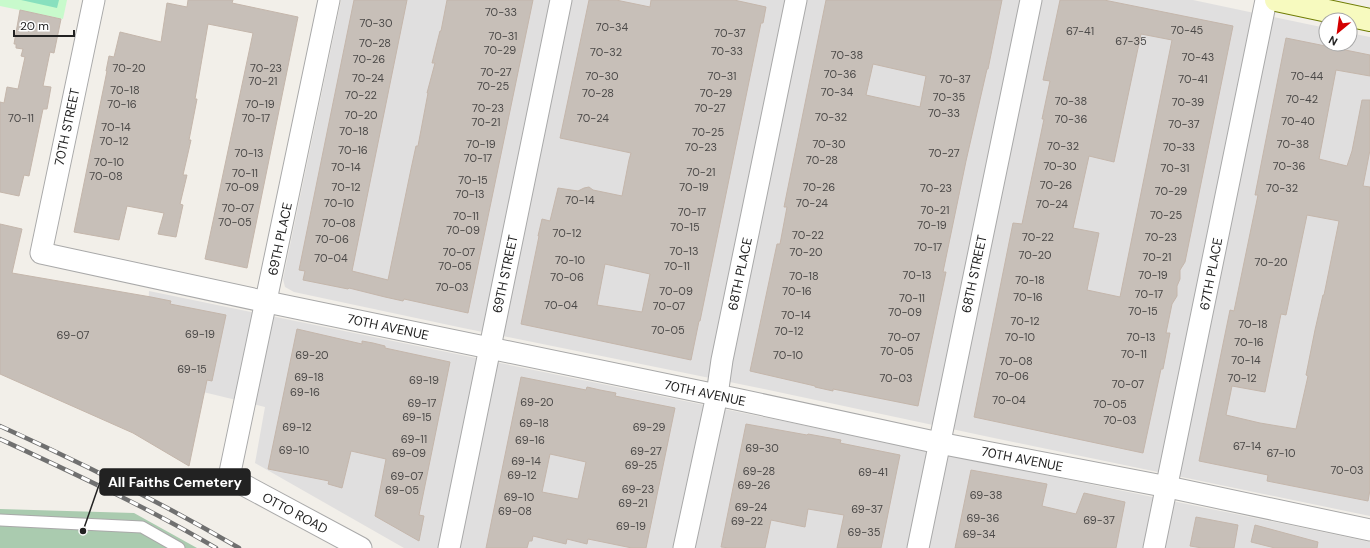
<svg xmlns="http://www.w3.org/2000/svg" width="1370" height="548" font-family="'DM Sans',sans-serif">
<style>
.residential{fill:#e0dfdf}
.cemetery{fill:#aacbaf}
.park{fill:#c8facc}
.pitch{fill:#88e0be}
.building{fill:#c7bfb8;stroke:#c4b6ab;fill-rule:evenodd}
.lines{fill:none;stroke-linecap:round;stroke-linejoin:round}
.service-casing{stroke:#a9a9a9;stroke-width:13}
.minor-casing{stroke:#a9a9a9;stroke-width:23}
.secondary-casing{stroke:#707d05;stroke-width:24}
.service{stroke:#fff;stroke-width:11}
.minor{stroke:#fff;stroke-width:21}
.secondary{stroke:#f7fabf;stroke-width:22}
.rail-casing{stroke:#707070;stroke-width:4.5}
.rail{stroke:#fff;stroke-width:3;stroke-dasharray:9;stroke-linecap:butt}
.labels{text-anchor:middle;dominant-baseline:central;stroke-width:3;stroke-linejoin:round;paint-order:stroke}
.number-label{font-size:11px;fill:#4b4948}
.street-label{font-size:13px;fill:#222;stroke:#fff}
.leader{fill:none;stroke:#222;stroke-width:1.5}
.callout-dot{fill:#222;stroke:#fff;stroke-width:1.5}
.callout{fill:#222;stroke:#222;stroke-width:1.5}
.callout-label{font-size:14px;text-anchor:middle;font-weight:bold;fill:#fff}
</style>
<rect width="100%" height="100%" fill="#f2efe9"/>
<g class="residential">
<polygon points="341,0 1193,0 1326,28 1326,44 1350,44 1350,33 1370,37 1370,516 994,438 764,389 463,328 294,292 285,287 283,279"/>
<polygon points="149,291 1299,527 1370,542 1370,548 404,548 255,463 265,407 145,378"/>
</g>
<polygon class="cemetery" points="0,509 134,513 197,548 0,548"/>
<polygon class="park" points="0,0 67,0 63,19 0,6"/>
<polygon class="pitch" points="21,0 59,0 57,8"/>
<g class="building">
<polygon points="188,0 233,0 232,3 298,17 247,268 205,259 253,33 208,24 195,99 197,99 189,140 191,140 183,175 187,175 180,204 183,205 176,237 158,234 164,213 127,206 119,240 74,232 107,71 106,71 109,56 114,57 120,32 161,42 167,3 187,7"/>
<polygon points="354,0 407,0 352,271 388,280 411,169 416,146 418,146 428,93 427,93 435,63 432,63 440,31 441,31 447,0 533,0 468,313 404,299 403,301 385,297 349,288 348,289 303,280 305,271 299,270"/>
<path d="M 589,0 L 616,0 L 650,7 L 651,0 L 734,0 L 766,7 L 763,23 L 761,23 L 700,321 L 699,321 L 691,360 L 521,324 L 539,236 L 538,236 L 542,219 L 550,221 L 558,188 L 578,191 L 584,188 L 589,187 L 593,190 L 622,196 L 629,160 L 631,153 L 560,138 ZM 605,264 L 650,274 L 642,312 L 597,305 Z"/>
<path d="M 826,0 L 1002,0 L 988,69 L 987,69 L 966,161 L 943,272 L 946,272 L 918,406 L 833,389 L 833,391 L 815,387 L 815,386 L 750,371 L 777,244 L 780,244 L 787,207 L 784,207 ZM 873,64 L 926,76 L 920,107 L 866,95 Z"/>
<path d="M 1060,0 L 1104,0 L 1233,26 L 1185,262 L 1180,270 L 1180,279 L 1177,286 L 1177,296 L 1172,304 L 1166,333 L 1170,333 L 1163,369 L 1161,369 L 1143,453 L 974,417 L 1013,223 L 1022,224 L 1044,119 L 1042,119 L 1050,81 L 1043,80 ZM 1141,34 L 1172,40 L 1120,297 L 1087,290 L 1099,233 L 1073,228 L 1089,156 L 1114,162 Z"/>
<polygon points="20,10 61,19 54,53 50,52 43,86 51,87 47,109 43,109 29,176 24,175 19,196 0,192 0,102 4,103 7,87 18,89 25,57 21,56 23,49 16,48 16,44 14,44"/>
<path d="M 1286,38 L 1370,55 L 1370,76 L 1336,70 L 1319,159 L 1347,166 L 1352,151 L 1362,100 L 1370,100 L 1370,150 L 1363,186 L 1370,187 L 1370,490 L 1368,501 L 1267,481 L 1268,475 L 1199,461 L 1230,310 L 1234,311 L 1258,195 L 1255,195 ZM 1307,215 L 1339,221 L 1324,295 L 1323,295 L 1315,330 L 1306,375 L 1308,376 L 1296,429 L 1260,423 L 1226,415 L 1232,386 L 1265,392 L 1281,314 L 1286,315 Z"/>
<polygon points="0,224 22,229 12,273 151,297 171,301 170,304 226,315 212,381 207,380 189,466 133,433 0,374"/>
<polygon points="297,329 362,344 362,341 373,343 385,346 385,348 450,362 419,515 424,516 419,541 375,516 386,459 351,451 342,488 328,484 329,481 268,469"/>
<path d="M 521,377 L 586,390 L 587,387 L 600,390 L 616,393 L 615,396 L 675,408 L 646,548 L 632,548 L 588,539 L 587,544 L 567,539 L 566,544 L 533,536 L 532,541 L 529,541 L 527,548 L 486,548 ZM 550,454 L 586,462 L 578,499 L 542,492 Z"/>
<polygon points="746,424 807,435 808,434 841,440 840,443 900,455 881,548 837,548 844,515 808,509 805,527 771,520 765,548 730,548 721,547"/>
<polygon points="971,470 1047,484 1042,506 1076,514 1084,493 1125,502 1116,548 955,548"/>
<polygon points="1196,517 1238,525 1234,548 1202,548 1190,546"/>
<polygon points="1255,525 1318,542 1317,548 1275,548 1251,542"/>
</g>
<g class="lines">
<defs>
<polyline id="service" points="0,520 142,527 179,548"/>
<g id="minor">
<polyline points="94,0 41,253 267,302 736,399 939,443 1168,487 1370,530"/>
<polyline points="329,0 229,477 361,548"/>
<polyline points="449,548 561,0"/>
<polyline points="684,548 717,395 722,360 796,0"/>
<polyline points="918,548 1031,0"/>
<polyline points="1154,548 1266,0"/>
</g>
<polyline id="secondary" points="1276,0 1370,20"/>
</defs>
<use href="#service" class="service-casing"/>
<use href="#minor" class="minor-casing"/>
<use href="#secondary" class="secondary-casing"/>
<use href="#service" class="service"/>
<use href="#minor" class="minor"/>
<use href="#secondary" class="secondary"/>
<defs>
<g id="rail">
<path d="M 0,426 C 82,463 162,503 239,548"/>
<path d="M 0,439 C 73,473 147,507 216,548"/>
</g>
</defs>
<use href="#rail" class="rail-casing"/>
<use href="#rail" class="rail"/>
</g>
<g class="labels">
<g class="number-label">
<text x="501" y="12">70-33</text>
<text x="376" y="23">70-30</text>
<text x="612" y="27">70-34</text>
<text x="1187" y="30">70-45</text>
<text x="1080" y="31">67-41</text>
<text x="730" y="33">70-37</text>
<text x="503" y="36">70-31</text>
<text x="1131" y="41">67-35</text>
<text x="375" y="43">70-28</text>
<text x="500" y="50">70-29</text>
<text x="727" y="51">70-33</text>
<text x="606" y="52">70-32</text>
<text x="847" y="55">70-38</text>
<text x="1198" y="57">70-43</text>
<text x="369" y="59">70-26</text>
<text x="129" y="68">70-20</text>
<text x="266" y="68">70-23</text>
<text x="496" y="72">70-27</text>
<text x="840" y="74">70-36</text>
<text x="602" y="76">70-30</text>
<text x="722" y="76">70-31</text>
<text x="1307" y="76">70-44</text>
<text x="368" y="78">70-24</text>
<text x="955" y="79">70-37</text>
<text x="1193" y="79">70-41</text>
<text x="263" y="81">70-21</text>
<text x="493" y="86">70-25</text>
<text x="125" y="90">70-18</text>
<text x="837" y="92">70-34</text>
<text x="598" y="93">70-28</text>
<text x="716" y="93">70-29</text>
<text x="361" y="95">70-22</text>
<text x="949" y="97">70-35</text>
<text x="1302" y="99">70-42</text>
<text x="1071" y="101">70-38</text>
<text x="1188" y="102">70-39</text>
<text x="122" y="104">70-16</text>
<text x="260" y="104">70-19</text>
<text x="488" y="108">70-23</text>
<text x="710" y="108">70-27</text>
<text x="944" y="113">70-33</text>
<text x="361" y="115">70-20</text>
<text x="831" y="117">70-32</text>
<text x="21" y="118">70-11</text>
<text x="256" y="118">70-17</text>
<text x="593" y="118">70-24</text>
<text x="1071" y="119">70-36</text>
<text x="1298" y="121">70-40</text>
<text x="486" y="122">70-21</text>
<text x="1184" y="124">70-37</text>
<text x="116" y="127">70-14</text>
<text x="354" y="131">70-18</text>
<text x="708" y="132">70-25</text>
<text x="114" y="141">70-12</text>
<text x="481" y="144">70-19</text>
<text x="829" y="144">70-30</text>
<text x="1293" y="144">70-38</text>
<text x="1063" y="146">70-32</text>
<text x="701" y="147">70-23</text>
<text x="1179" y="147">70-33</text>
<text x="353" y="150">70-16</text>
<text x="249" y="153">70-13</text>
<text x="944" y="153">70-27</text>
<text x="478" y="158">70-17</text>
<text x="822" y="160">70-28</text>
<text x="109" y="162">70-10</text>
<text x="1060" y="166">70-30</text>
<text x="1289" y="166">70-36</text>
<text x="346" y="167">70-14</text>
<text x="1175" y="168">70-31</text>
<text x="701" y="172">70-21</text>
<text x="245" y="173">70-11</text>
<text x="106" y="176">70-08</text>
<text x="473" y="180">70-15</text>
<text x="1056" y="185">70-26</text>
<text x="242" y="187">70-09</text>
<text x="346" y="187">70-12</text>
<text x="694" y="187">70-19</text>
<text x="819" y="187">70-26</text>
<text x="936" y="188">70-23</text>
<text x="1282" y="188">70-32</text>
<text x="1171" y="191">70-29</text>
<text x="470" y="194">70-13</text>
<text x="580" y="200">70-14</text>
<text x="339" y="203">70-10</text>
<text x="812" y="203">70-24</text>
<text x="1052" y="204">70-24</text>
<text x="238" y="208">70-07</text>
<text x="935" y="210">70-21</text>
<text x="692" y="212">70-17</text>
<text x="1166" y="215">70-25</text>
<text x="466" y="216">70-11</text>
<text x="235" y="222">70-05</text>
<text x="339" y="223">70-08</text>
<text x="932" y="225">70-19</text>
<text x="685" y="227">70-15</text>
<text x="463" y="230">70-09</text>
<text x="567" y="233">70-12</text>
<text x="808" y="235">70-22</text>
<text x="1038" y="237">70-22</text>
<text x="1161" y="237">70-23</text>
<text x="332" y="239">70-06</text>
<text x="928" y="247">70-17</text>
<text x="684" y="251">70-13</text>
<text x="459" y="252">70-07</text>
<text x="806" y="252">70-20</text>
<text x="1035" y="255">70-20</text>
<text x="1157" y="257">70-21</text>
<text x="331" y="258">70-04</text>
<text x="570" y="260">70-10</text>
<text x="1271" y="262">70-20</text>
<text x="455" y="266">70-05</text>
<text x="677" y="266">70-11</text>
<text x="917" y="275">70-13</text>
<text x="1153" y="275">70-19</text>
<text x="804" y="276">70-18</text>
<text x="567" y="277">70-06</text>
<text x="1030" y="280">70-18</text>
<text x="452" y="287">70-03</text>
<text x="676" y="291">70-09</text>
<text x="797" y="291">70-16</text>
<text x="1149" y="294">70-17</text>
<text x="1028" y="297">70-16</text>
<text x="912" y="298">70-11</text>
<text x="561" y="305">70-04</text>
<text x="669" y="306">70-07</text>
<text x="1143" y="311">70-15</text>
<text x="905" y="312">70-09</text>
<text x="796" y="315">70-14</text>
<text x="1025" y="321">70-12</text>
<text x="1253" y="324">70-18</text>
<text x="668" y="330">70-05</text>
<text x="789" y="331">70-12</text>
<text x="200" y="334">69-19</text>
<text x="73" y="335">69-07</text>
<text x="904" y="337">70-07</text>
<text x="1020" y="337">70-10</text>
<text x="1141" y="337">70-13</text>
<text x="1249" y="342">70-16</text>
<text x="897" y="351">70-05</text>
<text x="1134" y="354">70-11</text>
<text x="312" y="355">69-20</text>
<text x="788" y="355">70-10</text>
<text x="1246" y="360">70-14</text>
<text x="1016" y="361">70-08</text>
<text x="192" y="369">69-15</text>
<text x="1012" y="376">70-06</text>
<text x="309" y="377">69-18</text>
<text x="896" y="378">70-03</text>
<text x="1242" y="378">70-12</text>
<text x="424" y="380">69-19</text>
<text x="1128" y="384">70-07</text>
<text x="305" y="392">69-16</text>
<text x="1009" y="400">70-04</text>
<text x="537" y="402">69-20</text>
<text x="422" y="403">69-17</text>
<text x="1110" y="404">70-05</text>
<text x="417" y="417">69-15</text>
<text x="1120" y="420">70-03</text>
<text x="534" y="423">69-18</text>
<text x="297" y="427">69-12</text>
<text x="649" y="427">69-29</text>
<text x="414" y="439">69-11</text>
<text x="530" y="440">69-16</text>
<text x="1247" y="446">67-14</text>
<text x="762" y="448">69-30</text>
<text x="294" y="450">69-10</text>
<text x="646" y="451">69-27</text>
<text x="409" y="453">69-09</text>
<text x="1281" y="453">67-10</text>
<text x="526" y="461">69-14</text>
<text x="641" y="465">69-25</text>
<text x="1347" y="470">70-03</text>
<text x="759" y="471">69-28</text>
<text x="873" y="472">69-41</text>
<text x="522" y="475">69-12</text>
<text x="407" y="476">69-07</text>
<text x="754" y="485">69-26</text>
<text x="638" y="489">69-23</text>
<text x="402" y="490">69-05</text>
<text x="986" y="495">69-38</text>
<text x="519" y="497">69-10</text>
<text x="633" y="503">69-21</text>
<text x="751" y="507">69-24</text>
<text x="867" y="509">69-37</text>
<text x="515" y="511">69-08</text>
<text x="983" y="518">69-36</text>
<text x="1099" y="520">69-37</text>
<text x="747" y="521">69-22</text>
<text x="631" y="526">69-19</text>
<text x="864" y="532">69-35</text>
<text x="979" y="534">69-34</text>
</g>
<g class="street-label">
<text transform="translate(67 127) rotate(-78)">70TH STREET</text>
<text transform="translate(280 239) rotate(-78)">69TH PLACE</text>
<text transform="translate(505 274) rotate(-78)">69TH STREET</text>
<text transform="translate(740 274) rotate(-78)">68TH PLACE</text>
<text transform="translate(974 274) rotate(-78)">68TH STREET</text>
<text transform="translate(1211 274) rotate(-79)">67TH PLACE</text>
<text transform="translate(388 327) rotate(12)">70TH AVENUE</text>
<text transform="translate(705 393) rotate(12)">70TH AVENUE</text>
<text transform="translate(1022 459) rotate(11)">70TH AVENUE</text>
<text transform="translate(295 513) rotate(28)">OTTO ROAD</text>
</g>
</g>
<path class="leader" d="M83 531L100 482"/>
<circle class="callout-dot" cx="83" cy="531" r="4"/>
<rect class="callout" x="100" y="469" width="150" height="26" rx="4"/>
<g class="callout-label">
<text x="175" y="487">All Faiths Cemetery</text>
</g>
<g transform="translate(1338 32) rotate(209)"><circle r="19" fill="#ffffff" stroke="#a7a7a7"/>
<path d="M0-3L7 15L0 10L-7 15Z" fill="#d40000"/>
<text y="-6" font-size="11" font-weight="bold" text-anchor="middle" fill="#222222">N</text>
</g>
<path d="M14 30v6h60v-6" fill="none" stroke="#222222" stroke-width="2"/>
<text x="20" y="30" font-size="12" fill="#222222" stroke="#ffffff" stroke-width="3" paint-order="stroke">20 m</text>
</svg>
